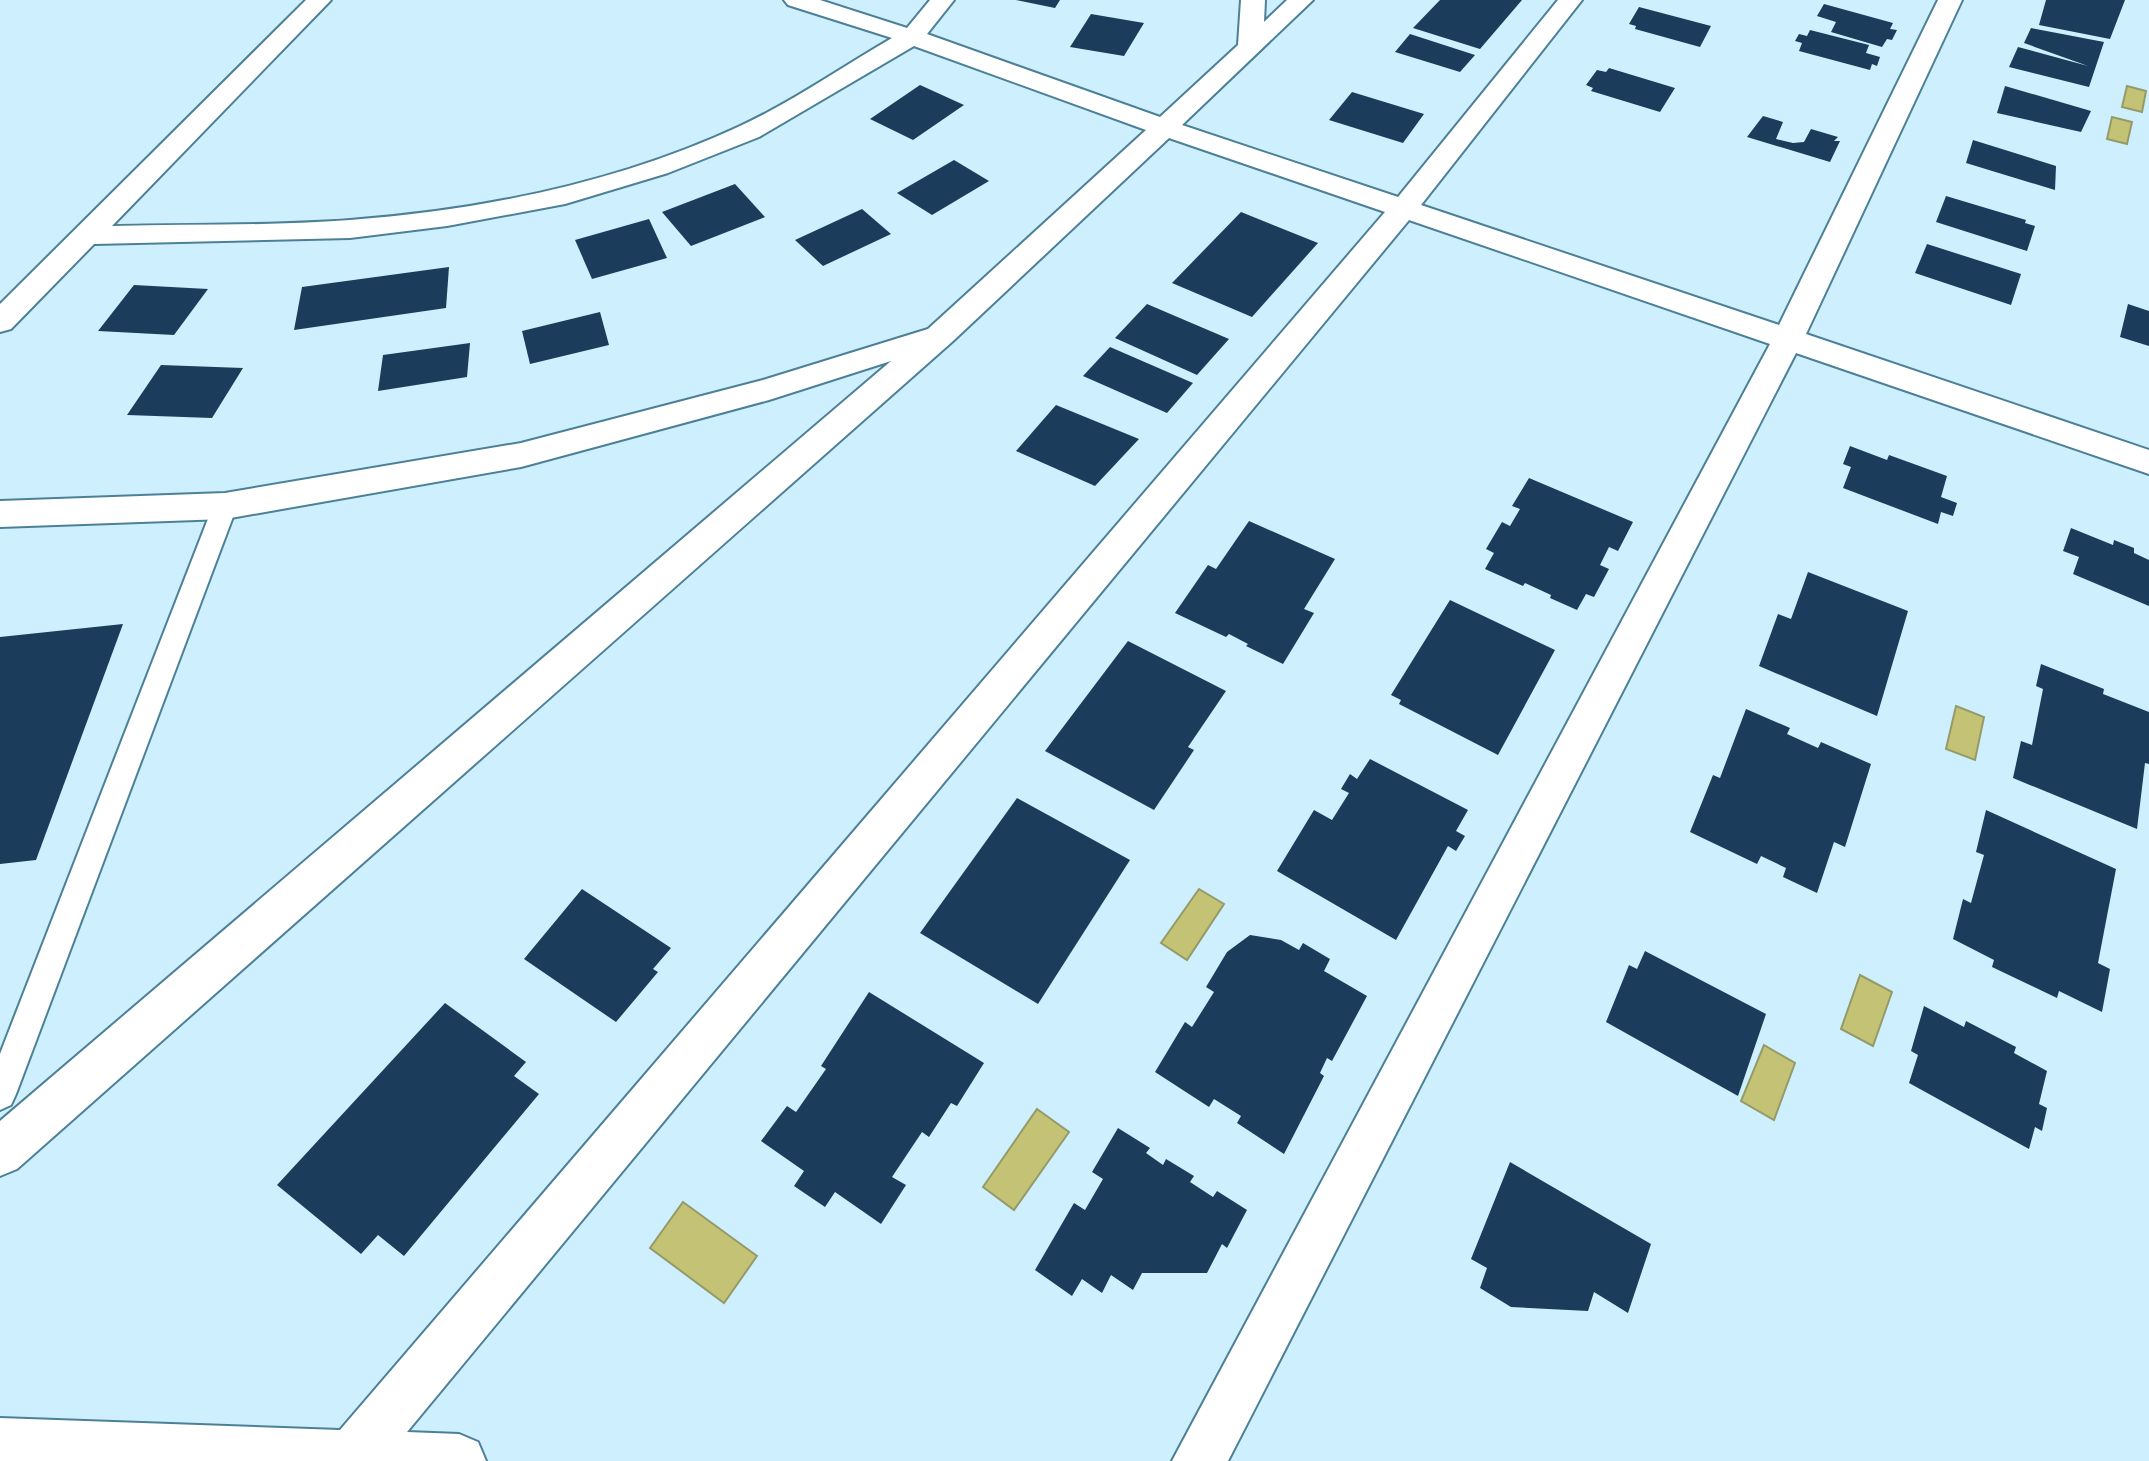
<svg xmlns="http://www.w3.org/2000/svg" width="2149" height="1461" font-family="'Exo 2',sans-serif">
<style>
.water{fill:#c3c275;stroke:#959b68;stroke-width:2}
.building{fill:#1b3d5b}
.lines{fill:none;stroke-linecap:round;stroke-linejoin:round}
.lane-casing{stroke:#4c8097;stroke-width:4}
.street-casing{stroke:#4c8097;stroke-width:4}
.lane{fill:#fff;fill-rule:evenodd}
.street{fill:#fff;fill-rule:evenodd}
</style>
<rect width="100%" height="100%" fill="#ceeffe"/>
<g class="water">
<polygon points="2127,86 2146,91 2142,112 2122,107"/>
<polygon points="2112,117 2132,122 2127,144 2107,139"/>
<polygon points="1956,706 1984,717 1975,760 1946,749"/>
<polygon points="1199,889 1224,904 1187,960 1161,943"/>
<polygon points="1860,975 1892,992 1873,1046 1841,1029"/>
<polygon points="1764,1045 1795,1063 1774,1120 1741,1101"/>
<polygon points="1037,1109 1069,1132 1014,1210 983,1187"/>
<polygon points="683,1202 757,1256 724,1303 650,1248"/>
</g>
<g class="building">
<polygon points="1016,0 1060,0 1055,8"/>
<polygon points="1440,0 1522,0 1480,49 1413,28"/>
<polygon points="2046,0 2125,0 2110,39 2039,25"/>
<polygon points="1824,4 1893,23 1890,29 1897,30 1892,40 1887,39 1882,47 1831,32 1836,22 1817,16"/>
<polygon points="1639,7 1711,26 1700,47 1635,29 1636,26 1629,24"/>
<polygon points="1091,14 1144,23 1124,56 1070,47"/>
<polygon points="2031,28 2104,42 2089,87 2009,67 2018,47 2088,66 2024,43"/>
<polygon points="1810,30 1869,45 1866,53 1880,57 1877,66 1872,64 1870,70 1799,51 1802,43 1795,41 1799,34 1807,36"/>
<polygon points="1410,34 1475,55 1460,72 1395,52"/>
<polygon points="1609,68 1675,88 1660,112 1591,91 1593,88 1586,85 1597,70 1606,72"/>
<polygon points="920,85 964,105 913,140 870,119"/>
<polygon points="2005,86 2091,111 2081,132 1997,113"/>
<polygon points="1352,92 1424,114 1403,143 1329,120"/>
<polygon points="1763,116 1783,122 1776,139 1793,143 1804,142 1811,129 1838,137 1834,141 1840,141 1830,162 1747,137"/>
<polygon points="1973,140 2056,166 2055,190 1966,163"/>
<polygon points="954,160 989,181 932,215 897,193"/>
<polygon points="735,184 765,217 691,246 662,212"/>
<polygon points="1946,196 2026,220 2025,223 2035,226 2027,251 1936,222"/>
<polygon points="862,209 891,234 823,266 795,240"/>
<polygon points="1241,212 1318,243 1252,317 1172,283"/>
<polygon points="649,219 667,258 592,279 575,240"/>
<polygon points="1927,244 2021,274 2011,305 1915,273"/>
<polygon points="449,267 446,308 294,330 302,287"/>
<polygon points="134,285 208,289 174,335 98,331"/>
<polygon points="1147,304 1229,339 1197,375 1115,338"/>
<polygon points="2128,304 2149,311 2149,346 2120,337"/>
<polygon points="600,312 609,345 530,364 522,331"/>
<polygon points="470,343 467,377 378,391 383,355"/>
<polygon points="1110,347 1193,383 1167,413 1083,376"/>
<polygon points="161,365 243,368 212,418 127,415"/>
<polygon points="1056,405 1139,439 1095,486 1016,451"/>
<polygon points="1850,446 1887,460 1889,455 1947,476 1941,497 1957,503 1953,516 1941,512 1938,524 1843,488 1851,467 1843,464"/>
<polygon points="1529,478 1633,522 1618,551 1609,547 1600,565 1609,569 1594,597 1586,594 1577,610 1550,598 1551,595 1525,583 1523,586 1485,569 1494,553 1486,549 1502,522 1510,526 1520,509 1512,506"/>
<polygon points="1249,521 1335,559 1304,609 1314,613 1283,664 1246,646 1248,644 1229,634 1226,637 1175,613 1208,565 1216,569"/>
<polygon points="2071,528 2113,545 2114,540 2134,548 2134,553 2149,560 2149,606 2073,574 2079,557 2063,551"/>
<polygon points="1808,572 1908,611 1877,716 1759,666 1778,614 1791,619"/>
<polygon points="1450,600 1555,650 1498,755 1399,704 1401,700 1391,695"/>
<polygon points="123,624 36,860 0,864 0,637"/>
<polygon points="1128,641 1226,691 1188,747 1194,750 1154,810 1045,751"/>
<polygon points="2041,664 2104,689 2103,694 2149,712 2149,764 2145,763 2137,829 2013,778 2021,741 2032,745 2043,689 2036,686"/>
<polygon points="1746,709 1790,728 1787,734 1818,748 1821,742 1871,764 1845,847 1834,842 1817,893 1783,877 1786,868 1761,856 1757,864 1690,832 1713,775 1720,778"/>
<polygon points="1370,759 1468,810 1456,831 1465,836 1456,851 1448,846 1396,940 1277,871 1314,810 1332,820 1349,793 1341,789 1350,774 1357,779"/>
<polygon points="1017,798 1130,860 1038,1004 920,933"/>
<polygon points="1986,810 2116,869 2098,963 2110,969 2102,1012 2059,991 2057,998 1992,967 1994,960 1953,939 1963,899 1971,903 1984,855 1976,852"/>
<polygon points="582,889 671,948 653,969 658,972 616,1022 524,959"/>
<polygon points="1250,935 1281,940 1299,950 1303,943 1330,959 1324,971 1367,996 1332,1061 1327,1058 1320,1073 1324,1076 1284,1154 1237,1123 1241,1116 1214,1099 1209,1107 1155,1072 1185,1022 1192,1027 1214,992 1206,987 1227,952"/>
<polygon points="1645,951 1766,1014 1738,1096 1606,1022 1629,965 1637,969"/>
<polygon points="869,992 984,1063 957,1106 951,1103 929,1137 922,1132 892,1177 906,1185 881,1224 835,1192 825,1207 794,1186 804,1171 761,1141 787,1106 796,1112 826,1069 821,1066"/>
<polygon points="445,1003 526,1062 514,1076 539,1094 404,1256 378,1235 361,1254 277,1185"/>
<polygon points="1924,1006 1964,1027 1966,1021 2016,1047 2014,1053 2047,1071 2039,1104 2047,1108 2042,1131 2035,1127 2029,1149 1909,1083 1918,1055 1911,1051"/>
<polygon points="1118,1128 1150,1148 1146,1153 1163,1165 1166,1159 1194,1176 1190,1182 1213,1197 1217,1191 1247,1210 1227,1248 1222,1244 1207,1273 1142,1273 1133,1290 1111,1275 1102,1293 1082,1279 1072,1296 1035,1270 1074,1203 1085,1210 1103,1179 1092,1172"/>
<polygon points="1510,1162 1651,1244 1628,1313 1594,1292 1588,1311 1511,1307 1480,1288 1487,1268 1471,1259"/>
</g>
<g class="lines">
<defs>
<polygon id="lane" points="225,497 233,500 237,506 16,1094 11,1105 0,1110 0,1054 213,506 217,500"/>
<path id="street" d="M 306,0 L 331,0 L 112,226 C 191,224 271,226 350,220 C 483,210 620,182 740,126 C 792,102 842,67 892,38 L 788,5 L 784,0 L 820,0 L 907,28 L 930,0 L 954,0 L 927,34 L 1160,117 L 1238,45 L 1241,0 L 1265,0 L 1264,22 L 1287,0 L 1313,0 L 1182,125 L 1398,197 L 1558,0 L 1582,0 L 1421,205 L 1779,325 L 1938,0 L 1962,0 L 1806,334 L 2149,450 L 2149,474 L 1796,353 L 1228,1461 L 1172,1461 L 1770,344 L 1409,220 L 407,1432 L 459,1434 L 478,1442 L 486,1461 L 0,1461 L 0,1418 L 340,1430 L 1385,212 L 1169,138 L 953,341 L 17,1169 L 0,1176 L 0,1121 L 891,361 L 769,400 L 521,467 L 225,519 L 0,527 L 0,501 L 225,493 L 521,443 L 763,380 L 928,329 L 1146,130 L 914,46 L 759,137 L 668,173 L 565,204 L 447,226 L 350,238 L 94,244 L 11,329 L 0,332 L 0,304 Z"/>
</defs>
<use href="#lane" class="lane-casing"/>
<use href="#street" class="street-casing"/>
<use href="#lane" class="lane"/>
<use href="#street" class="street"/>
</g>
</svg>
